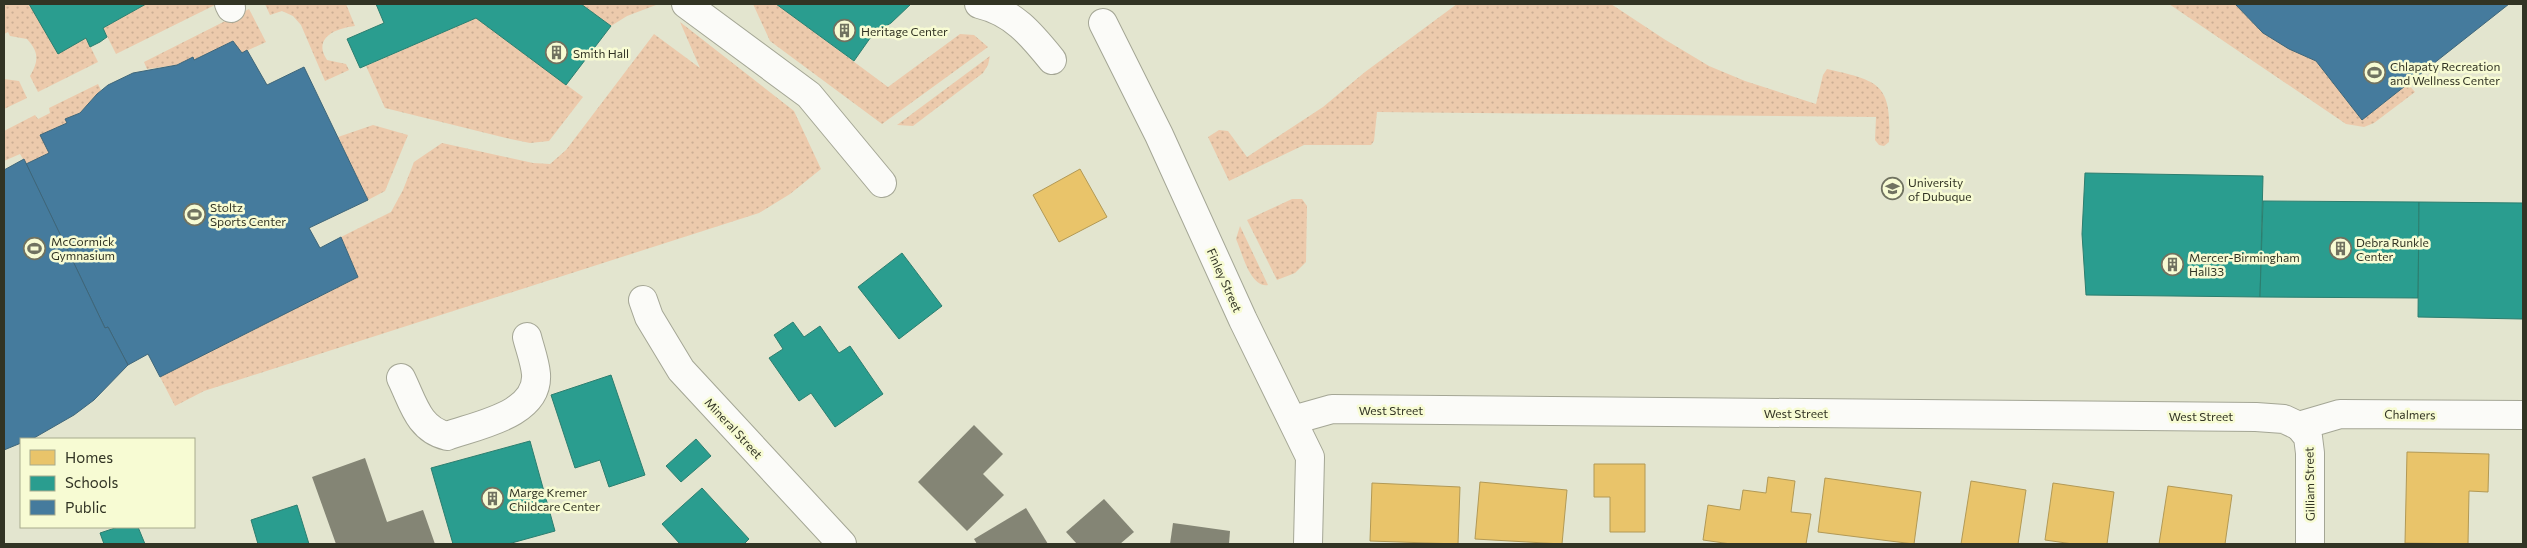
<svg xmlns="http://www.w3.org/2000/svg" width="2527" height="548" font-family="Commissioner,sans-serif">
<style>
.grass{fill:url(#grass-dots)}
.homes{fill:#e9c46a;stroke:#b29955}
.schools{fill:#2a9d8f;stroke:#2c7e6f}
.public{fill:#457b9d;stroke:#3f6679}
.building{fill:#848575}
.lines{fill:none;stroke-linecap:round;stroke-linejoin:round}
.minor-casing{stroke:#a4a695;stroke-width:30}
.minor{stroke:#fbfbf8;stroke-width:28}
.labels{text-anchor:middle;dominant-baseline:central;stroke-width:5;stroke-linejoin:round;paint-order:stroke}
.poi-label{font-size:12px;fill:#323424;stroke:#f7fbd3;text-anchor:start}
.street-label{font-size:12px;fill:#323424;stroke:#f7fbd3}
</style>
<defs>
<pattern id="grass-dots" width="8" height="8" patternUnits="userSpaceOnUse" patternTransform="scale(1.25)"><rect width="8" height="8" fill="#eccaac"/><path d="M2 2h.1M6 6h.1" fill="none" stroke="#cbae94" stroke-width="1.8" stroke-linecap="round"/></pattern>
</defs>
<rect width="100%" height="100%" fill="#e3e5cf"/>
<g class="grass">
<path d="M 4,4 L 29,4 L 58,53 L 86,38 L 98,62 L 38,92 L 30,76 C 39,61 39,52 27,39 L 10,36 L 8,32 L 4,34 Z"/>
<polygon points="146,4 217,4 116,54 103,28"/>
<path d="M 265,4 L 346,4 L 355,26 C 337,28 312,37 327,60 L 346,64 L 349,70 L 325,81 L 301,25 L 293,16 L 282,11 L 270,15 Z"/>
<polygon points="581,4 654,4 656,5 627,16 611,26"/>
<polygon points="753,4 776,4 888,87 960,34 974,35 988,47 882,124 770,41"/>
<path d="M 1457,4 L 1611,4 L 1664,39 L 1709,66 L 1745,81 L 1816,104 L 1823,75 L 1827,69 C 1880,81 1892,84 1889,142 L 1884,146 L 1879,145 L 1875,140 L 1876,117 L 1377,112 L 1374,141 L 1371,145 L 1304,145 L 1229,181 L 1208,137 L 1219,130 L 1228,131 L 1247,157 L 1323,107 L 1365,72 Z"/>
<polygon points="2169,4 2235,4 2263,33 2289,49 2316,61 2362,120 2408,84 2415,92 2374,123 2364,127 2346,124"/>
<polygon points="249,9 266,42 242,53 233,41 194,60 193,57 177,65 147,69 144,62"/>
<polygon points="476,18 583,97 549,141 530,143 506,138 385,108 366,66"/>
<polygon points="680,22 794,111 821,169 790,194 759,213 204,391 175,406 160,377 358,277 341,237 391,212 403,190 414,162 442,143 533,163 550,164 566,150 654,34 700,68"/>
<polygon points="990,56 988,65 983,73 913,126 897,125"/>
<polygon points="4,79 19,81 27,98 4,109"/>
<polygon points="98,84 101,90 80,113 66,119 67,123 41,135 49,153 26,164 20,154 4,161 4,131 35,115 38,119 50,113 49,108"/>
<polygon points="373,125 408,135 385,191 368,200 338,137"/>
<polygon points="1292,199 1302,199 1307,206 1306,262 1295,273 1277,280 1247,220"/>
<path d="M 1240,226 L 1268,285 C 1250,288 1242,252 1236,239 Z"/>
</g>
<g class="homes">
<polygon points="1080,169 1107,217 1059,242 1033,195"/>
<polygon points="2407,452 2489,454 2488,492 2469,491 2468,544 2405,543"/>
<polygon points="1594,464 1645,464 1645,532 1610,532 1610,497 1594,497"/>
<polygon points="1768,477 1795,481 1791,512 1811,514 1806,544 1731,544 1703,540 1708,505 1740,510 1743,490 1766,493"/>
<polygon points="1825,478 1921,492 1914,544 1818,532"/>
<polygon points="1971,481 2026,490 2018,544 1961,544"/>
<polygon points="1480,482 1567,490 1562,544 1475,539"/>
<polygon points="1372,483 1460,487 1458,544 1370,541"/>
<polygon points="2053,483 2114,492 2107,544 2073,544 2045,540"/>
<polygon points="2168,486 2232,495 2225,544 2159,544"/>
</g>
<g class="schools">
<polygon points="29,4 146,4 103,28 107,37 100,42 90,47 86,38 58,54"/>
<polygon points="376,4 581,4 611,26 566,85 476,18 360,68 347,39 384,23"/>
<polygon points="776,4 911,4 891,23 873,34 854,61"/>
<polygon points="2085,173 2263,176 2260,297 2086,295 2082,234"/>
<polygon points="2263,201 2419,202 2418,298 2260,297"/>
<polygon points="2419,202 2523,203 2523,319 2418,317"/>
<polygon points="902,253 942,306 899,339 858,287"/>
<polygon points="793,322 804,337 820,326 839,353 850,346 883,394 835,427 811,393 799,401 769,358 783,349 774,335"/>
<polygon points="611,375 645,475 609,487 600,460 575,468 551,395"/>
<polygon points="696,439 711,456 681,482 666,466"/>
<polygon points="530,441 555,531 508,544 453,544 431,468"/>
<polygon points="702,488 749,539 744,544 680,544 662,524"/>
<polygon points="297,505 309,544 258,544 251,520"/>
<polygon points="118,527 138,527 145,544 104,544 100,533"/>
</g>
<g class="public">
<polygon points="2235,4 2509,4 2362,120 2316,61 2289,49 2263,33"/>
<polygon points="233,41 242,53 247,50 267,85 304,67 368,200 309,228 320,248 341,237 358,277 160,377 148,354 128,365 108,327 105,328 26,164 49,153 40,135 67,123 65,119 80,113 97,94 108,85 133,73 177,65 193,57 194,60"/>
<polygon points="24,159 105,328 108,327 128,365 94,400 74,415 34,438 21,439 21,443 4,450 4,170"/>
</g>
<g class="building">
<polygon points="974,425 1003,454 983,474 1004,495 967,531 918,482"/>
<polygon points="365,458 387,522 423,510 435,544 336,544 312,477"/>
<polygon points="1104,499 1134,532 1120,544 1077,544 1066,532"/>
<polygon points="1026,508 1048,544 977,544 974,539"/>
<polygon points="1173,523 1230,531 1229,544 1170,544"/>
</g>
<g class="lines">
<defs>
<g id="minor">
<polyline points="229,4 231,8"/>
<polyline points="686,4 809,95 882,183"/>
<path d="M 979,4 C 1013,12 1031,34 1052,60"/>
<polyline points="1103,23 1159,135 1243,320 1310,457 1308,544"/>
<polyline points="643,300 649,317 681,370 842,544"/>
<path d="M 401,378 C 413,402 418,429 447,436 C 477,425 539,415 536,374 C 535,362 530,349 527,337"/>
<polyline points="1293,420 1332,409 2256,417 2284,419 2299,426"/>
<polyline points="2299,426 2340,414 2523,415"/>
<polyline points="2299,426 2308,437 2310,453 2310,544"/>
</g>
</defs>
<use href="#minor" class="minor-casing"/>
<use href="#minor" class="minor"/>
</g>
<defs>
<symbol id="building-ring" viewBox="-11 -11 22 22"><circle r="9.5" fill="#f7fbd3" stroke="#707260" stroke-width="1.5"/><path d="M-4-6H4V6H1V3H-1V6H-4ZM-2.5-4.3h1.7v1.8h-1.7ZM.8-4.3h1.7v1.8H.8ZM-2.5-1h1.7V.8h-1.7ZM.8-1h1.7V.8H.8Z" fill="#707260"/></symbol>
<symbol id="stadium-ring" viewBox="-11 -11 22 22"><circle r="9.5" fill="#f7fbd3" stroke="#707260" stroke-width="1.5"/><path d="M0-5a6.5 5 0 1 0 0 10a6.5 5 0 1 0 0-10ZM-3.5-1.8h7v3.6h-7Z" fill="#707260"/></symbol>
<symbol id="university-ring" viewBox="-11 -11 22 22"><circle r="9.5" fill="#f7fbd3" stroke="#707260" stroke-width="1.5"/><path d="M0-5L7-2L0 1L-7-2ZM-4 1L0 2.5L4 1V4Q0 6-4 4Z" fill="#707260"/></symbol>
</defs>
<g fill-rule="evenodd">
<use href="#building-ring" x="832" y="18" width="25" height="25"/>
<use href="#building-ring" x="544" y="40" width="25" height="25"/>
<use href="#stadium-ring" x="2362" y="60" width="25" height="25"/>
<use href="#university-ring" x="1880" y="176" width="25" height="25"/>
<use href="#stadium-ring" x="182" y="202" width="25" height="25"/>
<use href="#stadium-ring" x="22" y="236" width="25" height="25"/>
<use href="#building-ring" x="2328" y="236" width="25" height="25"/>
<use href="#building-ring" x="2160" y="252" width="25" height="25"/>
<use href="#building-ring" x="480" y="486" width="25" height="25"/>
</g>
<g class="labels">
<g class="poi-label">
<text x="861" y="31">Heritage Center</text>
<text x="573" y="53">Smith Hall</text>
<text x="2390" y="66">Chlapaty Recreation<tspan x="2390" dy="14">and Wellness Center</tspan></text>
<text x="1908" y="182">University<tspan x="1908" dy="14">of Dubuque</tspan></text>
<text x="210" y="207">Stoltz<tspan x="210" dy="14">Sports Center</tspan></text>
<text x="51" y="241">McCormick<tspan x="51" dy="14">Gymnasium</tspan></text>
<text x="2356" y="242">Debra Runkle<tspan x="2356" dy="14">Center</tspan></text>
<text x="2189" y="257">Mercer-Birmingham<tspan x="2189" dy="14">Hall33</tspan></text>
<text x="509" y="492">Marge Kremer<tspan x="509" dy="14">Childcare Center</tspan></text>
</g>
<g class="street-label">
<text transform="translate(1225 280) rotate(66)">Finley Street</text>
<text x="1391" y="410">West Street</text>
<text x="1796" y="413">West Street</text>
<text transform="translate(2410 414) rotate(1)">Chalmers</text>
<text x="2201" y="416">West Street</text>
<text transform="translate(734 428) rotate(47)">Mineral Street</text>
<text transform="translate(2309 484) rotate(-91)">Gilliam Street</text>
</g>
</g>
<rect width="2527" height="548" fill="none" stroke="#323424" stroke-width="10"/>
<rect x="20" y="438" width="175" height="90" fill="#f7fbd3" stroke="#a8ab8d"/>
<rect x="30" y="450" width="25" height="15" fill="#e9c46a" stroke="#a8ab8d"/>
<text x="65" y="463" font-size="15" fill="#323424">Homes</text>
<rect x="30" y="476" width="25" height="15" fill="#2a9d8f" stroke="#a8ab8d"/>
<text x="65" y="488" font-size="15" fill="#323424">Schools</text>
<rect x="30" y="500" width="25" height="15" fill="#457b9d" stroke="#a8ab8d"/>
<text x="65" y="513" font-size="15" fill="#323424">Public</text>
</svg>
